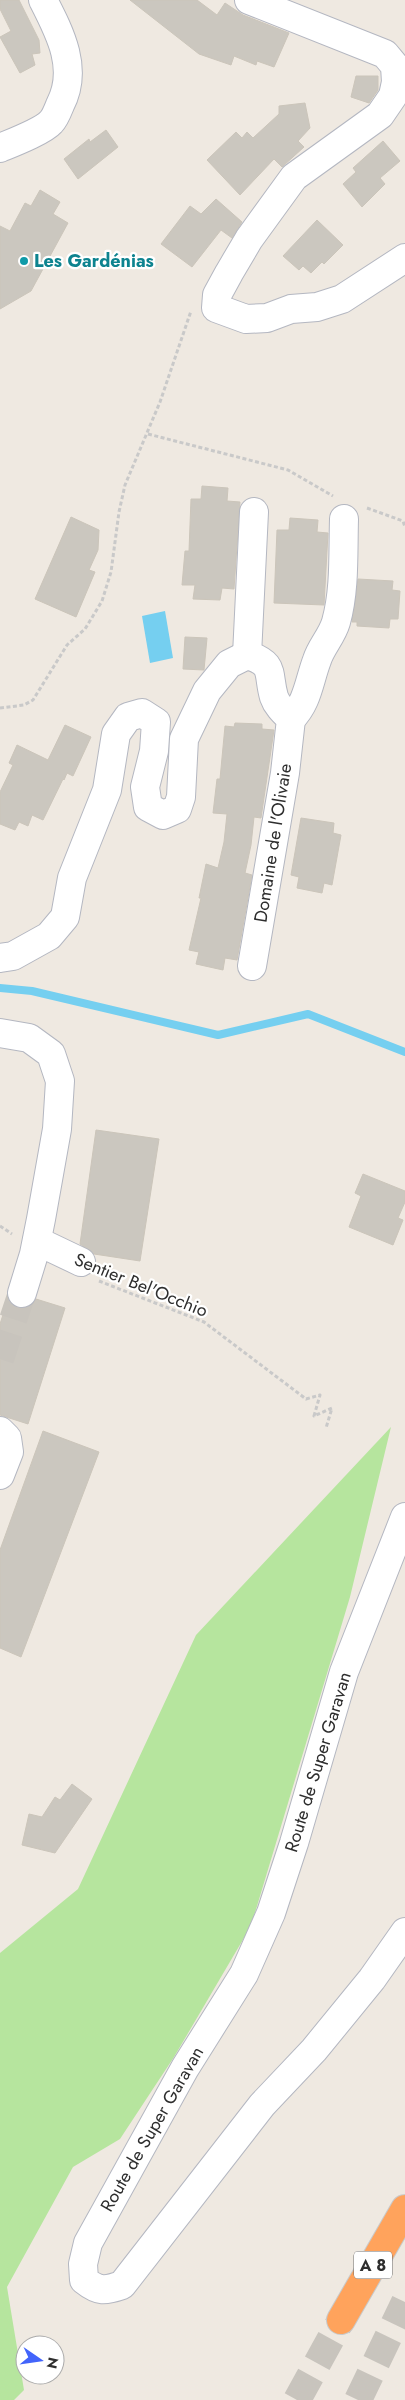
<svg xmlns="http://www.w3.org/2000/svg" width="405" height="2400" font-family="Jost,sans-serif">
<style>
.green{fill:#b6e59e}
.water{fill:#75cff0}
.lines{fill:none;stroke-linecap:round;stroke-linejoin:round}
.stream{stroke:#75cff0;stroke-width:8}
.building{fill:#cbc7bf;stroke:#cbc5ba}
.minor-tunnel{stroke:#c8c4bd;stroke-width:28;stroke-dasharray:28 14;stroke-linecap:butt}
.highway-tunnel{stroke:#c8c4bd;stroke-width:28;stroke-dasharray:28 14;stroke-linecap:butt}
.minor-casing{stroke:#b4b7c1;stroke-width:30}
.highway-casing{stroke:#c9c9c9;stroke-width:30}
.path{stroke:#c9c9c9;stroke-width:3;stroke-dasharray:4 2.5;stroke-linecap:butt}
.minor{stroke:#fff;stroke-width:28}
.highway{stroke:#ffa35c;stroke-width:28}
.culture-dot{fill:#0f9aa8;stroke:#fff;stroke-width:2}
.labels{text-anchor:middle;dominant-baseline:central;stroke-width:4.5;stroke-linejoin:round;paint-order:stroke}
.shield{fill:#fff;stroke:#6d6d6d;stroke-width:1}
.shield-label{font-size:16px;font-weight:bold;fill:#2e2e2e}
.culture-label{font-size:18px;font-weight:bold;fill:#0d838f;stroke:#fff;text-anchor:start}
.street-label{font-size:18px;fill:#2e2e2e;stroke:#fff}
</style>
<rect width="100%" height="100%" fill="#efe9e1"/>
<polygon class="green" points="391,1427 350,1597 251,1926 174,2057 120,2139 73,2167 7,2287 24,2390 14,2400 0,2400 0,1953 78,1889 196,1635"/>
<polygon class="water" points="165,611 173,658 150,663 142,616"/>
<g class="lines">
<polyline class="stream" points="0,988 32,991 218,1035 308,1014 405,1052"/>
</g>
<g class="building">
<polygon points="0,0 19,0 39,40 40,53 32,54 35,65 20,73 0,37 11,31 0,9"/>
<polygon points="130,0 197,0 217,15 225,3 243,15 289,33 274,67 257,61 256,65 234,56 231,65 199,54"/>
<polygon points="356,76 378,76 378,90 369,103 351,97"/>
<polygon points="305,103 310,128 298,141 304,147 282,167 274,159 240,195 207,160 236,132 242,138 247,132 253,138 279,114 279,106"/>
<polygon points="106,130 118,147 78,179 64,159 89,139 90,142"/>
<polygon points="383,141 400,161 380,178 385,184 362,207 343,184 356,172 353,168"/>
<polygon points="40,190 60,202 53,214 68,223 31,291 0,309 0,226 10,231 25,203 31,206"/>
<polygon points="216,199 242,222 232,238 221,230 192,267 161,244 190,206 201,214"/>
<polygon points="317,220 343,245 324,264 322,262 311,273 303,266 299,270 283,256"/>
<polygon points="202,486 228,488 227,501 240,502 234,589 222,588 220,600 193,599 195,585 182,585 185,551 189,551 191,499 201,499"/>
<polygon points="71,517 99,530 98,550 89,570 95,572 76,617 35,599"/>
<polygon points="290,518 318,520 317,532 328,533 324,605 274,603 277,530 289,530"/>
<polygon points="358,579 393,581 392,590 400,591 398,619 390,619 389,628 357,626 357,622 352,622"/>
<polygon points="185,637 207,638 204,670 183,669"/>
<polygon points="235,723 262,724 262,729 274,730 261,818 254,817 251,845 245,873 252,875 237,960 225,958 223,970 196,964 199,952 189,950 201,898 199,898 206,864 218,868 224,842 227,814 213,813 217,779 220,779 225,726 234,727"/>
<polygon points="65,725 91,737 73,776 67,773 64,780 63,779 43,820 32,815 28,826 19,822 15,830 0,824 0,792 13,765 9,763 17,745 48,760"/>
<polygon points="301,818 334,823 333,833 341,835 332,885 324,883 322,893 297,888 299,877 291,875"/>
<polygon points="96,1130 159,1139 140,1261 94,1254 80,1244"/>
<polygon points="363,1174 405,1191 405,1202 398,1218 403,1220 393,1245 349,1227 361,1196 355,1193"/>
<polygon points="8,1299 18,1308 26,1308 32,1305 36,1299 65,1308 28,1424 0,1415 0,1324"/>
<polygon points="43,1431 99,1452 21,1657 0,1648 0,1550"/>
<polygon points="72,1784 92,1799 55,1853 22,1845 29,1814 42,1817 55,1797 60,1800"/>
</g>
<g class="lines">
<polyline class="minor-tunnel" points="0,1359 22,1293"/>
<g class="highway-tunnel">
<polyline points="297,2400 341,2320"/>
<polyline points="358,2400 405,2302"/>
</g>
<defs>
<g id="minor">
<polyline points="249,0 385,54 395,66 396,82 393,96 380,115 294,177 249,239 229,273 217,295 216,308 246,319 267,318 291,309 317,307 342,299 405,258"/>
<path d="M 0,148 C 12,143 43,131 51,122 C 55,118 58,110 60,105 C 79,69 60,33 43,0"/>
<polyline points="247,655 254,512"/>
<path d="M 291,719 C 308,702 309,681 317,660 C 321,647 332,636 336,622 C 345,590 343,553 344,519"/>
<path d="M 0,958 L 13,956 L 49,936 L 65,917 L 72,878 L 107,790 L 116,734 L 128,717 L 142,713 L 156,722 L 154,751 L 145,787 L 148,807 L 163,815 L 177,809 L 181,797 L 184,739 L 207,691 L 229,664 L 247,655 C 276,664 267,673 274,697 C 277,706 285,713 291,719 L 285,773 L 252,966"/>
<polyline points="0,1033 29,1038 51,1054 60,1081 57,1129 41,1219 34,1254 22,1293"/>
<polyline points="37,1241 81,1262"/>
<polyline points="0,1431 7,1438 9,1452 0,1475"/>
<path d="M 405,1517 L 344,1672 L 294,1843 L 271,1913 L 244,1974 L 185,2068 L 88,2243 L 83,2264 L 84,2280 C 99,2292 105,2291 122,2285 L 262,2105 L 314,2050 L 372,1979 L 405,1932"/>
</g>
<polyline id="highway" points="341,2320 405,2209"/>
</defs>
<use href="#minor" class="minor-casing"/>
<use href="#highway" class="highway-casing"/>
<g class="path">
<polyline points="148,434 288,470 333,496"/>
<polyline points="367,508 403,521 405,527"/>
<polyline points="0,708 24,705 33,700 67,645 85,629 102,601 111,572 119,512 125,485 160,402 191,311"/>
<polyline points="0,1226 12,1234"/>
<polyline points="99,1281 204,1322 306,1399 320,1395 314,1416 332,1408 326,1428"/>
</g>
<use href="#minor" class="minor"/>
<use href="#highway" class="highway"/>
</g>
<circle class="culture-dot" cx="24" cy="261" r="5"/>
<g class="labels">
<rect class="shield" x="354" y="2251.5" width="38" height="27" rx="4"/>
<g class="shield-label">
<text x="373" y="2265">A 8</text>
</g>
<g class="culture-label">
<text x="34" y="261">Les Gardénias</text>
</g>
<g class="street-label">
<text transform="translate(273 843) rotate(-81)">Domaine de l'Olivaie</text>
<text transform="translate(141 1285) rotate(22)">Sentier Bel'Occhio</text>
<text transform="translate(318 1762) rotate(-73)">Route de Super Garavan</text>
<text transform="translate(152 2129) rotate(-60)">Route de Super Garavan</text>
</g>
</g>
<g transform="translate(40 2360) rotate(103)"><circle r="24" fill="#ffffff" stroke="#ababab"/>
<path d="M0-4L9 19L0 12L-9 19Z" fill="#4264fb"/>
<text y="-8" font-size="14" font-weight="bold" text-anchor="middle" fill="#2e2e2e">N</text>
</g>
</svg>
